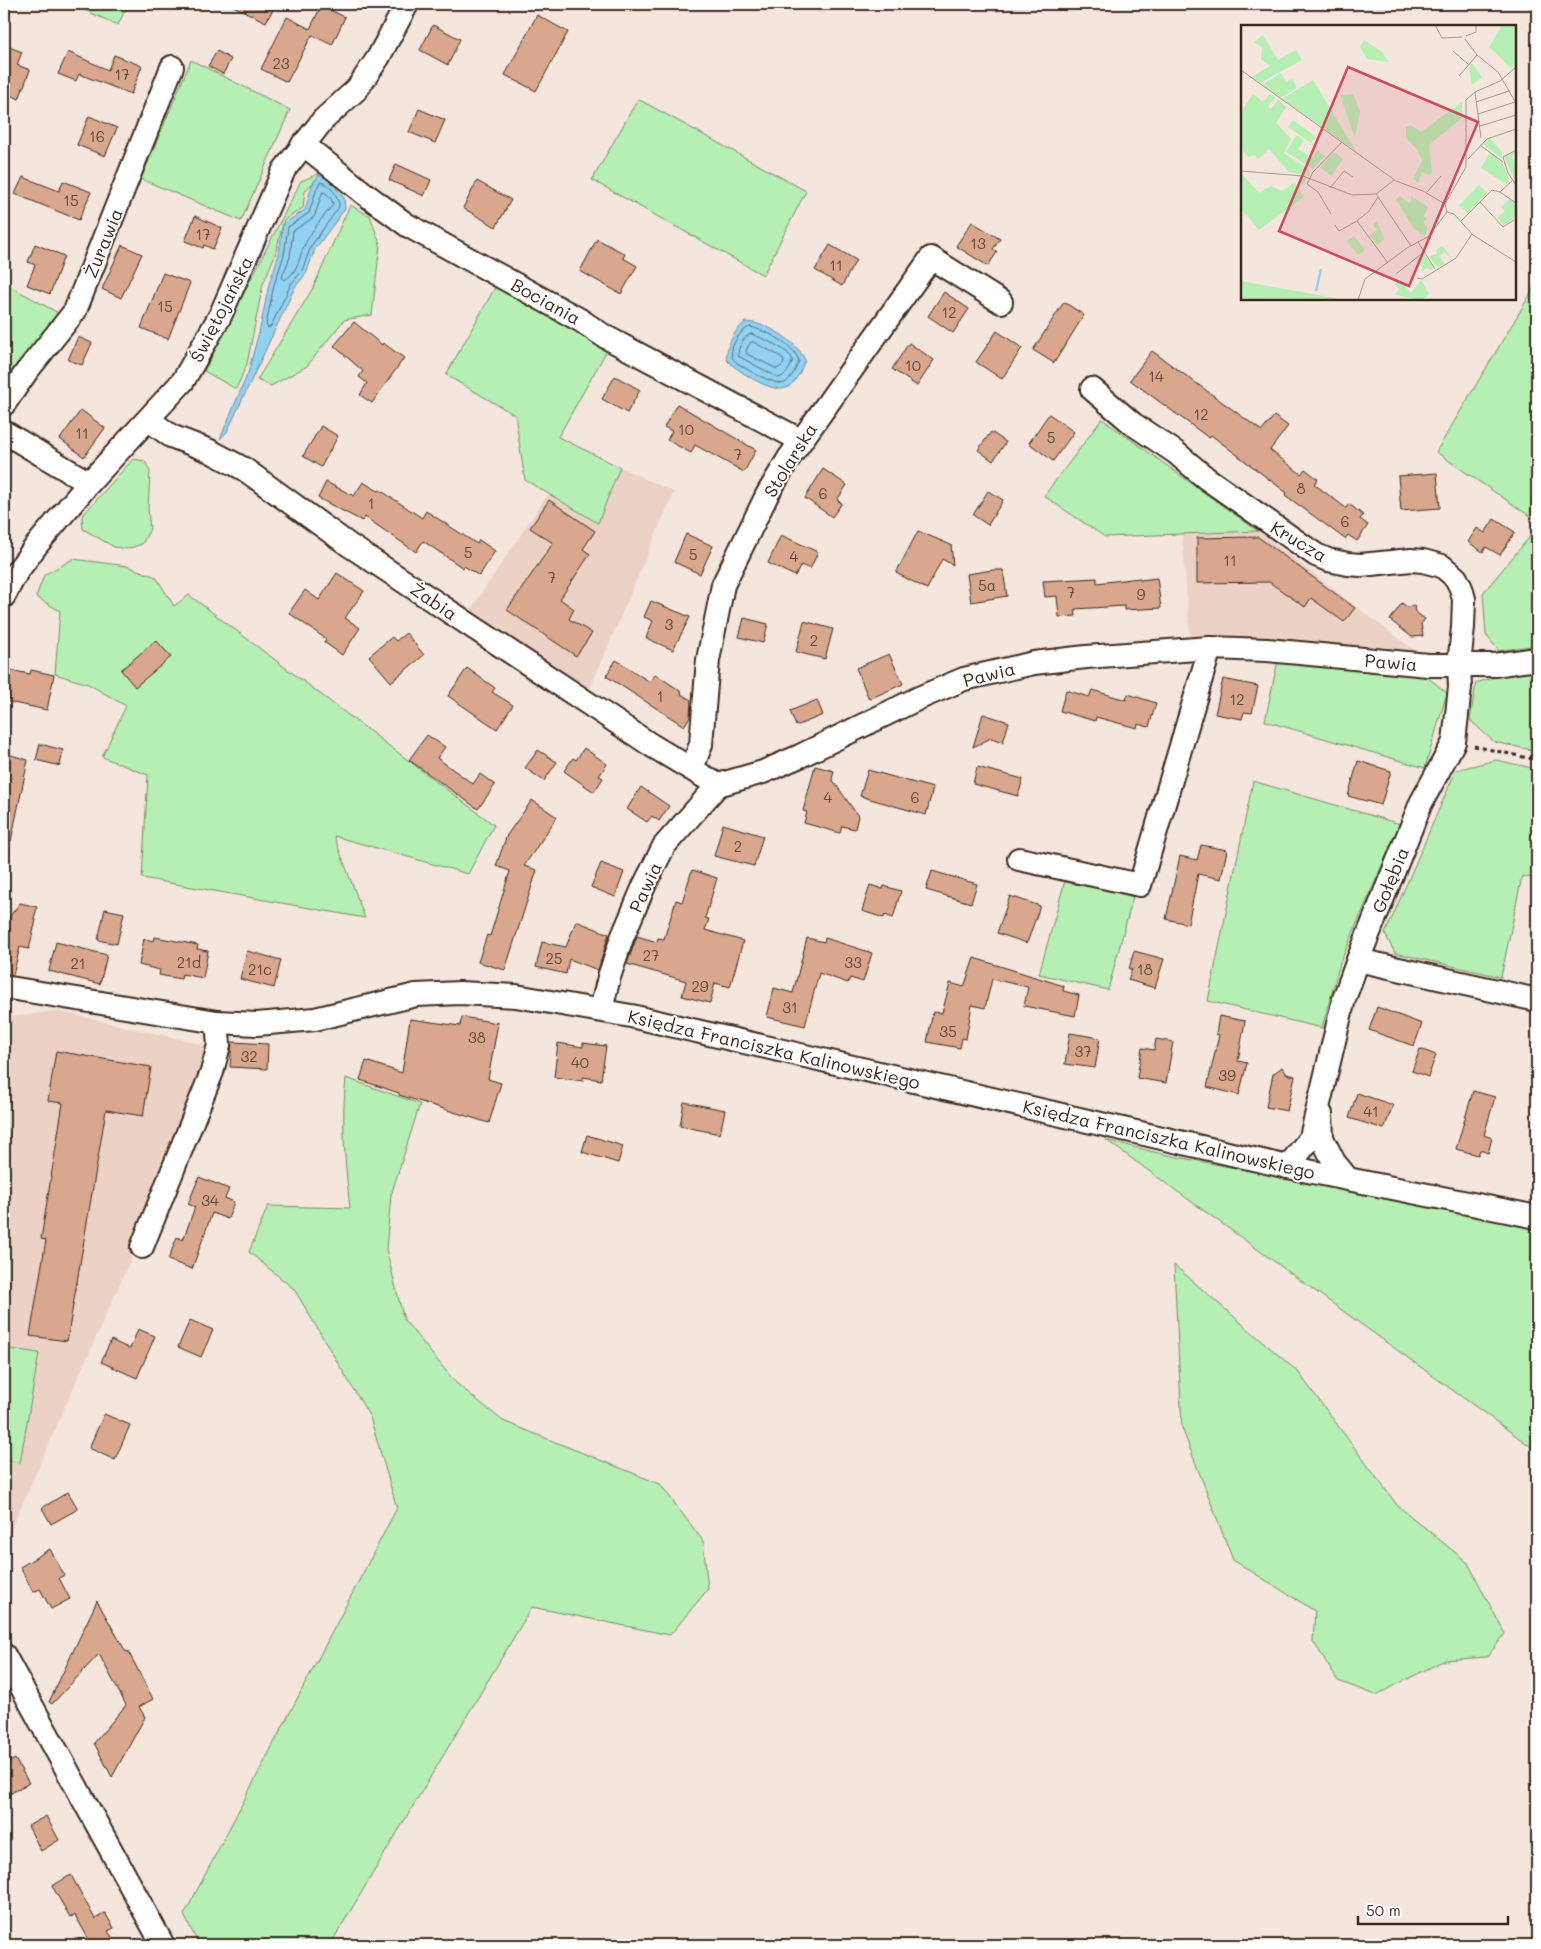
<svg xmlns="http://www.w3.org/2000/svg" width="1541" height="1949" font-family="Mali,sans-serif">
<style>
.built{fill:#ecd2c5}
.green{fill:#b5efb3;stroke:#788c68}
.water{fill:#91d2f2;stroke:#6f8f9d}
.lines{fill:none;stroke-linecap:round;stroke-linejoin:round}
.shore{stroke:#5d6d73;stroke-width:1}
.building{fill:#d9a78d;stroke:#3b2a1e}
.minor-casing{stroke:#3b2a1e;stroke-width:26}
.path{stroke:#3b2a1e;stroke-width:3;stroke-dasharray:4 4;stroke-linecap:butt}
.minor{stroke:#fff;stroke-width:22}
.labels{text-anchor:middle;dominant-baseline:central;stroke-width:4;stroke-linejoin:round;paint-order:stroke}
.number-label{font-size:15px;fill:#62493a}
.street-label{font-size:18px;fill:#3b2a1e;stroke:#fff}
.inset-river{fill:none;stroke:#91d2f2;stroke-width:2.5}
.inset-road{fill:none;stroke:#aa9a91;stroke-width:1}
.view{fill:#d1495b;fill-opacity:0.15;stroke:#d1495b;stroke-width:2.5}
.inset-edge{fill:none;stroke:#3b2a1e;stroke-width:2.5}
</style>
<rect width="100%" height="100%" fill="#f4e5dd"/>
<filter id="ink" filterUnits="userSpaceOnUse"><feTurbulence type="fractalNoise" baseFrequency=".02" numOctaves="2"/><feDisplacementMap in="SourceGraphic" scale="10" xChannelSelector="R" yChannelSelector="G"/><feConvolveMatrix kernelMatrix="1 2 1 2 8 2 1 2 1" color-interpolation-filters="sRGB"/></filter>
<g filter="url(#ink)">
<g class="built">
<polygon points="620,467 674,492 588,693 469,612 548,494 598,523"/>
<polygon points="1258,531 1342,596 1418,653 1294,642 1190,637 1182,534"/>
<polygon points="58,1011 213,1047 136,1247 4,1545 4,1045 9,1017"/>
</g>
<g class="green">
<polygon points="71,4 128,4 118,25"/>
<polygon points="191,60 290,110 241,221 141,179"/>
<polygon points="638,99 806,191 763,275 592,180"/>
<polygon points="323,172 305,191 303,208 284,220 275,255 263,284 247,364 236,389 204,371 301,181"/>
<polygon points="350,205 370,216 380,244 372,315 344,320 307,366 271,386 257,380 313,288"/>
<polygon points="4,283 62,315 4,387"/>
<polygon points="1537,283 1537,521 1436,452"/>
<polygon points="497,284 610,345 558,437 620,467 598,523 525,480 515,415 446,375"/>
<polygon points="1102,419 1258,531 1105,537 1044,496"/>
<polygon points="133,459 145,461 150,472 148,509 150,529 142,544 127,549 114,547 83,529 82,516"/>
<polygon points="1537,528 1537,645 1499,651 1486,635 1483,593"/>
<polygon points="73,559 127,566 156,577 174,606 189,595 494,825 468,874 334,836 365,918 142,878 148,775 102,757 126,706 88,684 55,674 60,611 36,597 44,575"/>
<polygon points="1278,660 1426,676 1447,693 1425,768 1265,721"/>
<polygon points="1537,668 1537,751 1494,742 1470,720 1476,683 1501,675"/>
<polygon points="1496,760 1537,769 1537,879 1522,876 1501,977 1395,953 1385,934 1456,770"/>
<polygon points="1253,781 1400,824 1340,963 1322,1028 1208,1001"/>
<polygon points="1066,877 1133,897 1108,990 1039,974"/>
<path d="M 346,1078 L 420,1104 L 391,1195 L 386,1249 L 404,1320 L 456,1383 L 503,1421 L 660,1484 L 703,1541 L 708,1589 L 670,1635 L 532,1607 L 330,1945 L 199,1945 L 184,1915 L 397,1508 L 370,1417 L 294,1289 L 249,1252 L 268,1206 L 350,1208 C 345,1164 341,1122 346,1078 Z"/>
<polygon points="1106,1140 1162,1154 1537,1226 1537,1451"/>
<polygon points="1174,1265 1298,1372 1397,1505 1468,1563 1505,1634 1487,1657 1445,1660 1376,1695 1338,1681 1313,1641 1315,1611 1233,1560 1182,1428"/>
<polygon points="4,1348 39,1353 20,1463 4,1460"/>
</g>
<g class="water">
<polygon points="319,175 330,180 344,198 345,209 315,249 306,274 295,287 227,432 220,439 248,373 261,324 269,284 279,254 283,224 305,210 312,185"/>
<path d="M 745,322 C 766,322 797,341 805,360 C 801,370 797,381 788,387 C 776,396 735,370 726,359 C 727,343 734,332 745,322 Z"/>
</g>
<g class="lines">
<g class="shore">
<path d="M 321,182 C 331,184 339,197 339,207 L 311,246 L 302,271 L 291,284 L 271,326 L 268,328 L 266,325 L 274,285 L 284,255 L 288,227 L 309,213 L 317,188 Z"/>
<path d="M 323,192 C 327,192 333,200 333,205 C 323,217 312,230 305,244 C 299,256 298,274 284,280 L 282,277 L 290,257 L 293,231 L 314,217 Z"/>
<path d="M 751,327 C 768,332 793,343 799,361 C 796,368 792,378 785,383 C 778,387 734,365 732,357 C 729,347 741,328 751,327 Z"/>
<path d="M 751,334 C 760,337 790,350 792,359 C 793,361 791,365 790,367 C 788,372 784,376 779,378 L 738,356 C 738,347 743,337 751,334 Z"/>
<polygon points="753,342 780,356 784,361 783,365 777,369 747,354 746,351 750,343"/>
</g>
</g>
<g class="building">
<polygon points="229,4 276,4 266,22"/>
<polygon points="321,6 345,17 332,45 312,35 287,82 261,69 287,17 310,29"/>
<polygon points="537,15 568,32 536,91 505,75"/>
<polygon points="433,25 460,39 448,65 420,50"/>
<polygon points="4,45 22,52 17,65 30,70 19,99 6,93 4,96"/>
<polygon points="217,51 231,59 223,74 208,66"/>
<polygon points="68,52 108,70 114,55 142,66 131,94 79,74 76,81 58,74"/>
<polygon points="419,109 445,120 435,143 409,132"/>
<polygon points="89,116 117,128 105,156 77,145"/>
<polygon points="396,164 431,180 424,196 389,180"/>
<polygon points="23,177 59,191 63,181 91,192 79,220 15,194"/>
<polygon points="477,181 511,200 496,227 463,208"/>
<polygon points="195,216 222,228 213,249 204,245 203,248 185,241"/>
<polygon points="972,222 1000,239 993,249 997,252 988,266 956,246"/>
<polygon points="597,239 625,254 623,258 637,266 621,294 580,271"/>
<polygon points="35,244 64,256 50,294 27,285 35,265 28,262"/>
<polygon points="122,245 142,254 121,298 102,289"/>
<polygon points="830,245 856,260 842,286 815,270"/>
<polygon points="163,273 190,283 168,339 141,328"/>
<polygon points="944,292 969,309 953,333 928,316"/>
<polygon points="1064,302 1084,315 1054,363 1033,350"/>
<polygon points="354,322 382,345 383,343 404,358 372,403 360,395 367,383 359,377 363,371 334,346"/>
<polygon points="997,331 1022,348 1002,379 976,362"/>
<polygon points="78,337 92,343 82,365 68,360"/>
<polygon points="909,343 934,360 917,386 892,369"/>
<polygon points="1152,351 1262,431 1274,416 1288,426 1270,450 1301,474 1305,469 1318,479 1314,484 1346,508 1349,504 1363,515 1360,519 1368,525 1357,541 1348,535 1345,539 1285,495 1287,493 1211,435 1209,438 1130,380"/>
<polygon points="615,376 640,390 627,413 602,399"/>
<polygon points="677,404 756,450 744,472 695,445 691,453 667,440 672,431 664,427"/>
<polygon points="81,410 105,428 84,457 60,439"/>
<polygon points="1049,414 1074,432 1053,461 1029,443"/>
<polygon points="321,426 338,436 321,467 303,456"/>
<polygon points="991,432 1006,442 993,461 978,450"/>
<polygon points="823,469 847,485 837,500 842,503 832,517 805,498"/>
<polygon points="1437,473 1440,508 1401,511 1398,476"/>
<polygon points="326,482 354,496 363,482 378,491 380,490 422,518 426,511 477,544 479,540 495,551 479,576 464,566 463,568 423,541 416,552 365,517 362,521 318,498"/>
<polygon points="988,491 1003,500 988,525 973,515"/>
<polygon points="549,500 595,531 583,549 590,554 560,599 574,609 569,619 592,633 576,656 507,610 553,543 530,528"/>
<polygon points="1494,519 1515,532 1500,555 1486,547 1483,552 1468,542 1477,528 1485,533"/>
<polygon points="918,531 951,545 953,565 942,559 927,589 896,573"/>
<polygon points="686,534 713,546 700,574 674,562"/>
<polygon points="781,535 818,552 810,569 801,565 795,576 768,563"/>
<polygon points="1258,537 1355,608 1344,622 1311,598 1305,607 1269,582 1197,583 1197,538"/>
<polygon points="993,570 1003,570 1007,596 971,602 967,574"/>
<polygon points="337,573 364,591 345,618 360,628 342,655 324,642 326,639 289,613 305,590 319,600"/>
<polygon points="1097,578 1097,583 1140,578 1140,580 1157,578 1161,608 1124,610 1124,606 1075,609 1076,616 1059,617 1057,596 1045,597 1043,581"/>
<polygon points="651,601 690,617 673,650 646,638 653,621 644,617"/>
<polygon points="1402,603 1407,607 1414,605 1415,612 1425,619 1421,624 1423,636 1412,637 1390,620"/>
<polygon points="744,618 768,624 763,643 739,637"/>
<polygon points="804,621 833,629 825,659 796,652"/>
<polygon points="406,633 424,655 391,682 369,656 392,637 396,641"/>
<polygon points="156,640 171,657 135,687 121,670"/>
<polygon points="889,654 903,684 869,699 856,668"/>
<polygon points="616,660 650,682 655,674 682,692 681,694 691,700 690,717 684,726 606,676"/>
<polygon points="467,668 495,688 492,692 513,705 497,729 448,696"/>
<polygon points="4,669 30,674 31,670 54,675 47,710 4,701"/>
<polygon points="1223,679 1258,686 1252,713 1244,712 1242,719 1215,714"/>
<polygon points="1066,690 1089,697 1092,690 1126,700 1128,694 1156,703 1149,727 1138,724 1137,728 1096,717 1095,721 1060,711"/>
<polygon points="817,700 823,715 796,726 790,711"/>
<polygon points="983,714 1009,722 1003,742 991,738 973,747"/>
<polygon points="427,735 445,747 437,758 473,784 480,774 495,785 478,809 409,760"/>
<polygon points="40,744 63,750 60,766 36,760"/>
<polygon points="584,748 607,764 599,776 603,778 594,792 564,771 573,758 576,760"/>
<polygon points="538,750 557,762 544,781 525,768"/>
<polygon points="4,753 28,760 11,841 4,840"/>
<polygon points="1358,761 1391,771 1381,805 1348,796"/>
<polygon points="815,766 834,771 832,779 858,816 855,829 842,826 840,833 804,823 807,812 803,811"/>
<polygon points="977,767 1023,779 1018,796 973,784"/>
<polygon points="868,770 933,788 926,815 860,796"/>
<polygon points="641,787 669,806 659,821 652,816 647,822 627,809"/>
<polygon points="532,800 557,817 524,866 537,870 505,970 478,962 487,935 490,936 510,871 496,866 507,835"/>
<polygon points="723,824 763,836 754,866 714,856"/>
<polygon points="1201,845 1227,850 1221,879 1198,874 1188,924 1166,919 1180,856 1197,860"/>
<polygon points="601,863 624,872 615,897 591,887"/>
<polygon points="692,870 717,878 705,918 709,919 705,930 743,941 730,987 715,983 710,1003 682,996 686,981 627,964 637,936 657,942 658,938 664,939 676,900 682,902"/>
<polygon points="932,871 977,884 971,903 926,890"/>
<polygon points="870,885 883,889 884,886 901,891 893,918 885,915 884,918 862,911"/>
<polygon points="1010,896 1040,906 1027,943 997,933"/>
<polygon points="20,903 37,907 34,919 36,920 29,949 20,947 13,975 4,974 4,944 10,916"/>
<polygon points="105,909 124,913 117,944 98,940"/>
<polygon points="576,921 609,934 598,970 569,959 566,974 536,967 542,942 566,947"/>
<polygon points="155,937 198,945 197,949 208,951 203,978 182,974 181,979 159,975 160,970 139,965 144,939 154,941"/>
<polygon points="807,938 824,942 825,938 872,953 863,982 850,978 848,983 819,973 805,1026 767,1017 774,988 793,993"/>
<polygon points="56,942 107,955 100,984 49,971"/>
<polygon points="247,951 281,960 274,988 240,979"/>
<polygon points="1134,951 1164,959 1155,988 1128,980 1132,969 1129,969"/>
<polygon points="974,958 1064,986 1063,991 1079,995 1075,1016 1024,1006 1028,987 992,979 985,1008 972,1005 966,1039 962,1038 960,1048 927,1042 933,1012 942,1013 950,983 964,987"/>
<polygon points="1377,1007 1422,1024 1414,1046 1369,1030"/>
<polygon points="1219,1016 1245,1021 1238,1061 1247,1063 1239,1095 1207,1087 1219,1035 1216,1034"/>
<polygon points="462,1017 498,1023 488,1079 501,1083 489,1123 399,1095 399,1093 360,1080 366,1061 402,1073 410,1019 460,1026"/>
<polygon points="1070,1033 1100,1038 1095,1068 1065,1064"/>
<polygon points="1156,1039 1173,1042 1166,1083 1137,1078 1142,1048 1154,1050"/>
<polygon points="232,1042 268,1044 267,1069 230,1067"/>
<polygon points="558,1043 583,1047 583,1043 606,1046 601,1080 583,1077 583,1081 554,1077"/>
<polygon points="1420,1049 1436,1055 1428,1077 1412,1071"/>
<polygon points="56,1051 151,1067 143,1116 106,1110 67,1341 30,1336 46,1240 41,1239 63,1103 48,1101"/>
<polygon points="1282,1067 1287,1074 1295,1076 1287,1111 1266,1107 1273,1074"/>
<polygon points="1473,1091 1495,1097 1484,1135 1492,1138 1488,1153 1480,1150 1478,1155 1456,1149"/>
<polygon points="1357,1093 1393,1105 1384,1129 1349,1118"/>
<polygon points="684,1102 725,1110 720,1134 680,1126"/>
<polygon points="587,1135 623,1146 618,1163 582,1152"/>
<polygon points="199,1177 229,1189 225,1198 234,1202 228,1219 212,1213 192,1269 168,1260 177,1237 183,1240 195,1207 188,1204"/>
<polygon points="190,1320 213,1330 201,1357 178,1347"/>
<polygon points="138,1329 155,1336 137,1378 101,1362 111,1340 130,1349"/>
<polygon points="104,1414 130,1425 115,1460 89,1448"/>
<polygon points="68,1492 78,1509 51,1524 42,1508"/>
<polygon points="50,1549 64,1575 59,1578 70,1599 51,1609 40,1589 33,1592 20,1567"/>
<polygon points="97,1601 126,1652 128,1651 153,1699 139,1707 145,1717 112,1777 94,1743 126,1705 99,1654 52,1704 49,1702"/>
<polygon points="15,1759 29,1783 4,1797 4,1765"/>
<polygon points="46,1816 59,1840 41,1851 28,1826"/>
<polygon points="71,1875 95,1919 105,1913 114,1928 108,1931 117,1945 92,1945 75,1915 70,1917 52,1886"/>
</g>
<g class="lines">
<defs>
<g id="minor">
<polyline points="303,144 365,194 407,225 580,320 604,336 800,440"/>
<polyline points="1092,389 1133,424 1175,452 1206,478 1316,555 1328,560 1348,564 1361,565 1411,560 1423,561 1442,566 1456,578 1461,588 1464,599 1463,627 1459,665 1460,687 1454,742 1421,803 1358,960 1344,999 1311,1137 1288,1167"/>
<polyline points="4,404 27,371 75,311 172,67"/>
<polyline points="149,420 171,436 210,451 244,469 349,545 651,745 718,785"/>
<polyline points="4,432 89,483"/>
<polyline points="4,596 16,573 36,546 89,483 183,381 220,316 284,170 323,120 357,89 378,58 407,4"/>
<polyline points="692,769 701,744 708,660 723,585 767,495 789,458 931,258 1001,302"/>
<polyline points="1019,859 1140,885 1210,648"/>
<polyline points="1358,960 1537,1000"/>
<polyline points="4,987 217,1022 257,1024 315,1019 416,995 460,993 516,996 631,1016 1288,1167 1537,1217"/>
<polyline points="601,1010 609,977 622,938 644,886 664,846 718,785 763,772 800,756 919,698 964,679 1034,663 1086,657 1210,648 1267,650 1428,665 1494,665 1537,659"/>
<polyline points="1321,1114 1322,1138 1334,1162 1347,1178"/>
<polyline points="142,1247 212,1072 219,1045 217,1022"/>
<polyline points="4,1655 163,1945"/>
</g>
</defs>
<use href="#minor" class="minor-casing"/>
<polyline class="path" points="1474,746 1537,760"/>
<use href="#minor" class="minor"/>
</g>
</g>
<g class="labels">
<g class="number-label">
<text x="281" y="63">23</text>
<text x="122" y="74">17</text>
<text x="97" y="136">16</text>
<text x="71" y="200">15</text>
<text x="203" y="234">17</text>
<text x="978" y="243">13</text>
<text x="836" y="265">11</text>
<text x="165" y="306">15</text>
<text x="949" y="312">12</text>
<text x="913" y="365">10</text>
<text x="1156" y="376">14</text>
<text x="1201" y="414">12</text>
<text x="686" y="429">10</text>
<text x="82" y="433">11</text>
<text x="1051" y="437">5</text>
<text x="738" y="454">7</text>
<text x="1301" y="488">8</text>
<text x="823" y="493">6</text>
<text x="371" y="503">1</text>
<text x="1345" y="521">6</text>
<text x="468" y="552">5</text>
<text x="693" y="554">5</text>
<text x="794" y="556">4</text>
<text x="1230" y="560">11</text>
<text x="552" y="577">7</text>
<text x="987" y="585">5a</text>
<text x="1071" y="592">7</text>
<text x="1141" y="594">9</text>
<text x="669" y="624">3</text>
<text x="814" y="640">2</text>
<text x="660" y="696">1</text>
<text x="1237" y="699">12</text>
<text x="828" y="797">4</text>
<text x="915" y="797">6</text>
<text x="738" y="846">2</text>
<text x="651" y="955">27</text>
<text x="554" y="958">25</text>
<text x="189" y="962">21d</text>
<text x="853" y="962">33</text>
<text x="78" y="963">21</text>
<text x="260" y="969">21c</text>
<text x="1145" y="969">18</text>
<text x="700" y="986">29</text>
<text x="790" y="1007">31</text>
<text x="948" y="1031">35</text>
<text x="477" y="1037">38</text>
<text x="1083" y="1051">37</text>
<text x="249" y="1056">32</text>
<text x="580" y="1062">40</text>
<text x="1227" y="1075">39</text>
<text x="1371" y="1111">41</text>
<text x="210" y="1200">34</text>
</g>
<g class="street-label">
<text transform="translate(103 243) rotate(-68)">Żurawia</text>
<text transform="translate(546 301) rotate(29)">Bociania</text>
<text transform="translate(221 309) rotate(-63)">Świętojańska</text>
<text transform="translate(790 460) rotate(-58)">Stolarska</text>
<text transform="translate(1299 541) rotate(31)">Krucza</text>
<text transform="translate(434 601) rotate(34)">Żabia</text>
<text transform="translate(1391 662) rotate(5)">Pawia</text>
<text transform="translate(989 674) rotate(-14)">Pawia</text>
<text transform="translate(1390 880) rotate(-68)">Gołębia</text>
<text transform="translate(645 887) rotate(-65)">Pawia</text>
<text transform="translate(774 1049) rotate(13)">Księdza Franciszka Kalinowskiego</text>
<text transform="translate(1169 1139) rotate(13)">Księdza Franciszka Kalinowskiego</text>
</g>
</g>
<g transform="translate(1241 25)">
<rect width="275" height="275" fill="#f4e5dd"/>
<path d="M 261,0 L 275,0 L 275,39 L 270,43 L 248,22 ZM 22,10 L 37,35 L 55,25 L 61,35 L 19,58 L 10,52 L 29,41 L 20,34 L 21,22 L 13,17 ZM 123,15 L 140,26 L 148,37 L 126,34 L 119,22 ZM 231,38 L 241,52 L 231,60 L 228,43 ZM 40,48 L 45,57 L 51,54 L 56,63 L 39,73 L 21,60 ZM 72,55 L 115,126 L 41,74 ZM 12,69 L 22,77 L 29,69 L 34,73 L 27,81 L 30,84 L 37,75 L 45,82 L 35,98 L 50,114 L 43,128 L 68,145 L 68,151 L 48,147 L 28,124 L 17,134 L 13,130 L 7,132 L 0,124 L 0,87 ZM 112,69 L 119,86 L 114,113 L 99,70 ZM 221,77 L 221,93 L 188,120 L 191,147 L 188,150 L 181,147 L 177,158 L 172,153 L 181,136 L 176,124 L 165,113 L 165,102 L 170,100 L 180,107 ZM 52,95 L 75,112 L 70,118 L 47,102 ZM 56,110 L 63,116 L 57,124 L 71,133 L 76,125 L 84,131 L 72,144 L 45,127 ZM 249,113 L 261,127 L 261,133 L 241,119 ZM 275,126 L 271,133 L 275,138 L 275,158 L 263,131 ZM 93,127 L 102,134 L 90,151 L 79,142 ZM 249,127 L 262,139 L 268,155 L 265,159 L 240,143 ZM 0,148 L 18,168 L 30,161 L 41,166 L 53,158 L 56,162 L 60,152 L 65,153 L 64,158 L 57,162 L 63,172 L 18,205 L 0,184 ZM 238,160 L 246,168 L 226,188 L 218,180 ZM 159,171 L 169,179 L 170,171 L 187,182 L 183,191 L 186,194 L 182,197 L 187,203 L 184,211 L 173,204 L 155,174 ZM 269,174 L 275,179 L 275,192 L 263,200 L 256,193 L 264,186 L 260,182 ZM 136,196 L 143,214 L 136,220 L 129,210 L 136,205 L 132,200 ZM 113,211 L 124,225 L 117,230 L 106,216 ZM 201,221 L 212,234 L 203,227 L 198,231 L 204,239 L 196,242 L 188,231 L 196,229 L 195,225 ZM 182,228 L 192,241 L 190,246 L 187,242 L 180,247 L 181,242 L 174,233 ZM 159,255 L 170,268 L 180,255 L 188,269 L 182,275 L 154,270 L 158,264 L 154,259 ZM 0,256 L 104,275 L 109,275 L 0,275 Z" fill="#b5efb3"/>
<path class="inset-river" d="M 75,266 L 80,244"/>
<path class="inset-road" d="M 194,0 L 201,13 L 221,12M 225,11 L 235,7 L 235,0M 224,14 L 236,30 L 257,47 L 275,78M 212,26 L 228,40M 0,45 L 155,156 L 182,166 L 204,179 L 206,187 L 213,189 L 232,210 L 275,237M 218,51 L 236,30M 234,67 L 240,113M 235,77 L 268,66M 237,89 L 274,77M 239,101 L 275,90M 239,120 L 262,137M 275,125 L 262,132 L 267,148 L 275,160M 227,134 L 246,114 L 275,104M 0,146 L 62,151 L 111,170 L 135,169 L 153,155M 271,156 L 259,167 L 275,178M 89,163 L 103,146 L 112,152M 186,167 L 200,151M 135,169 L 170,221M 239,177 L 262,202 L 273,195M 204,179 L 225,142 L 225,75 L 234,67 L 259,56 L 275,42M 90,189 L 77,167 L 66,159 L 72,147 L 101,117M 116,196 L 147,238M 220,196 L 251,165 L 259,167M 94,200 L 98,206 L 116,196 L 128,186 L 137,172M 177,217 L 194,244M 155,249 L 184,226M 176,253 L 181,254 L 215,233 L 231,209M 117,275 L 124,254 L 166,223 L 188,211 L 206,187"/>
<path class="view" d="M 107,42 L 237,97 L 168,261 L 38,206 Z"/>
<rect width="275" height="275" class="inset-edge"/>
</g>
<rect width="1541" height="1949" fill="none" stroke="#fff" stroke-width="20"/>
<rect x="10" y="10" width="1521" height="1929" fill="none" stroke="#3b2a1e" stroke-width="2" filter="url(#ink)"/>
<path d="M1358 1916v8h150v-8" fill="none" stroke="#3b2a1e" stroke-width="2.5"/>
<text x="1366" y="1916" font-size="15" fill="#3b2a1e" stroke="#ffffff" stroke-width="4" paint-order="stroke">50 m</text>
</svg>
